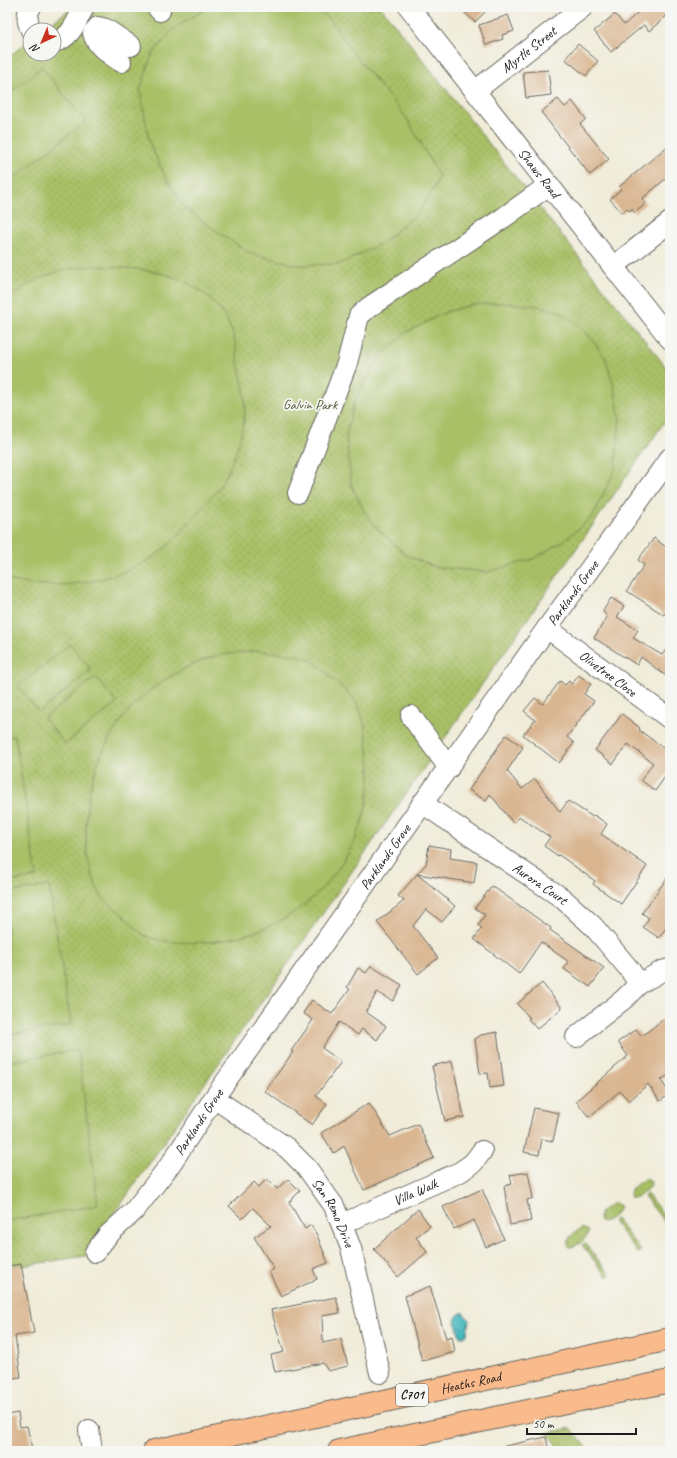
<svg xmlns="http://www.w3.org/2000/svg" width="677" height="1458" font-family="Caveat,sans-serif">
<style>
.grass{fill:url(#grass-dots);stroke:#626e41}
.garden{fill:#a9c066;stroke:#626e41}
.water{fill:url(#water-ripples);stroke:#326a6e}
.building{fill:#d9b590}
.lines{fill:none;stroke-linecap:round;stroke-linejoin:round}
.minor-casing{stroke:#66655e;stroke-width:22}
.major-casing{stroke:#66655e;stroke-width:24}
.minor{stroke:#fff;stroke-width:20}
.major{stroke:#fabb8c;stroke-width:22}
.labels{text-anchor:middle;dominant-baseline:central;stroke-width:3.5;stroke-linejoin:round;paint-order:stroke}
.shield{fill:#f6f6f2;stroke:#5d5d5c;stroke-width:1}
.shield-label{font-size:13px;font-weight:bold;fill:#1c1c1c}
.street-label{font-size:14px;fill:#1c1c1c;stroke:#f6f6f2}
.park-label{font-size:14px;fill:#4d5536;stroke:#f6f6f2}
</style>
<defs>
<pattern id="grass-dots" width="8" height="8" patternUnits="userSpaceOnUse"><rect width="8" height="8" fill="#a9c066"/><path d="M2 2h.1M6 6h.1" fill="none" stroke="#91a458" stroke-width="1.8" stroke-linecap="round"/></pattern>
<pattern id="water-ripples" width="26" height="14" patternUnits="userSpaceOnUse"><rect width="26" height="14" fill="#49b8bf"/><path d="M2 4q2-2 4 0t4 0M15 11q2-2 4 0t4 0" fill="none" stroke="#3c959a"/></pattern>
</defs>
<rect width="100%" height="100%" fill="#f6f6f2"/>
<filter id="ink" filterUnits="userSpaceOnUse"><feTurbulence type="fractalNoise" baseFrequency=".025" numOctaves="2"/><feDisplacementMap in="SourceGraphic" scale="8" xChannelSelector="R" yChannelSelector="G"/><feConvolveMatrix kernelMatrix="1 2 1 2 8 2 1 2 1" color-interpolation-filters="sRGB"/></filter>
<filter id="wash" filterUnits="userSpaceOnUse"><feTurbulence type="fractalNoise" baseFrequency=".012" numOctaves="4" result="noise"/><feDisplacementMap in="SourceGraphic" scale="16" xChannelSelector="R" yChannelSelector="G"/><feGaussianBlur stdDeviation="0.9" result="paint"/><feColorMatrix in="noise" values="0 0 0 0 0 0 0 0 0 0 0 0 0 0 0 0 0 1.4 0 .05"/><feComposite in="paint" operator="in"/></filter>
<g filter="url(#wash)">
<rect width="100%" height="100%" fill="#f0ecd9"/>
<g class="grass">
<polygon points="72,7 381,7 670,372 670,414 85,1256 22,1266 21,1264 7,1266 7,58 30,40 30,54 54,54 54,30 42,30"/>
<path d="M 645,1179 L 648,1180 L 651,1182 L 650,1187 L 637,1198 L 631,1198 C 627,1189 638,1183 645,1179 Z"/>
<polygon points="647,1194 670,1223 669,1228 644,1196"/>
<path d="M 614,1203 L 620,1206 C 618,1214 609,1222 600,1222 C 596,1213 606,1207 614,1203 Z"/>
<polygon points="616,1219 641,1251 638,1253 613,1221"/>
<path d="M 582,1228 L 589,1231 C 587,1239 577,1247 569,1247 C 565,1238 575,1232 582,1228 Z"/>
<polygon points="585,1243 610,1275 607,1277 582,1245"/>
<polygon points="571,1428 590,1451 561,1451 547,1433"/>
</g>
<g class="garden">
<polygon points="209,7 315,7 331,21 353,53 406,117 439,176 433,190 417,214 380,244 340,264 297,265 250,253 215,230 186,209 166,178 150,144 140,90 152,55 173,29"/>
<polygon points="42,67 85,122 7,183 7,95"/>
<path d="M 91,266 C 125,268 161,268 191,285 C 210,296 227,314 233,335 C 236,344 237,353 238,362 C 241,377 246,394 245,410 C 243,433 235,459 224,479 C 218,491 207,502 198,512 C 184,528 171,545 153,557 C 110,584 55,591 7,580 L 7,298 L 38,279 L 65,269 Z"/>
<polygon points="502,303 538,306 561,312 586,332 605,357 614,386 620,419 615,470 592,517 562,542 533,559 487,572 435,567 406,555 380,531 364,511 351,484 346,435 355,400 381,355 407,332 446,312 471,305"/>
<polygon points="70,644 91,670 39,712 18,686"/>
<path d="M 257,651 C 274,653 292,653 307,658 C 317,662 330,678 339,685 C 344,690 352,695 355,701 C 364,715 366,733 368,749 C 379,812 344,880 291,914 C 270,928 247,935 223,940 C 205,944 163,944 146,936 C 138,932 129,920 122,914 C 115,908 103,901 99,892 C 91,876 87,857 86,839 C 84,779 107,723 155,687 C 174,673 198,660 221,655 C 233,653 245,653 257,651 Z"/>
<polygon points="96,677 117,703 65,744 44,718"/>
<polygon points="15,736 37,877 7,882 7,737"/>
<polygon points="49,886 71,1025 7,1035 7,893"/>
<polygon points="78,1050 98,1205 7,1221 7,1062"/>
</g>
<polygon class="water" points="463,1312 469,1320 467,1335 460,1337 455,1320 458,1315"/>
<g id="blocks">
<g class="building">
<polygon points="459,7 490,7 475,22"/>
<polygon points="644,7 670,7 670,13 649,31 644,25 611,52 594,31 615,14 624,25"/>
<polygon points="508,15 514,31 502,35 503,39 486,45 479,25"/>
<polygon points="578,44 598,61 586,76 565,59"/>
<polygon points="548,70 551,95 526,98 523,72"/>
<polygon points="558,99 565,107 572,101 586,119 580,124 609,159 590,175 541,112"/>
<polygon points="670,144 670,175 642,199 646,203 635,213 632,209 629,211 627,209 622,213 610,199 621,189 619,187"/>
<polygon points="654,538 670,550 670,606 664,615 627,591 644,565 638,560"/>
<polygon points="611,598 624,606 617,617 638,630 633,638 662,655 670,644 670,679 641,657 637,665 594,638 607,617 603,611"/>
<polygon points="579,675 591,684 584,694 594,701 567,737 574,743 559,763 523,735 535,720 524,711 535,698 543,704 560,681 565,685 569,681 572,684"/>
<polygon points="622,714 640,728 639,730 670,753 670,770 655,791 641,780 653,763 628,744 613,764 595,750"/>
<polygon points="506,735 523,747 507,771 522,789 535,779 560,812 568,801 593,817 594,815 607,824 601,834 647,866 621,904 593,884 595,881 559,855 558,856 544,846 550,837 520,817 513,823 490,794 486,801 469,790"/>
<polygon points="429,845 451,849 450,858 477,862 474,883 417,874 455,906 442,922 426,909 413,926 438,958 418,974 377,922 404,901 398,896 426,864"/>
<polygon points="670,874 670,922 659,938 643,927 649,918 642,913"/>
<polygon points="492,886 551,928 550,930 604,968 590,987 564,969 569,962 541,942 519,974 474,939 482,928 478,925 485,915 475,908"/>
<polygon points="371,966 402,985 393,1001 377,992 366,1012 386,1026 377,1040 362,1029 358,1035 339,1022 322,1048 341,1062 316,1096 327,1104 312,1125 265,1091 293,1052 291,1051 313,1020 303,1013 312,1000 332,1014 350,989 347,987 358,968 366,973"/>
<polygon points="542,983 562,1008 537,1029 528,1019 530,1018 517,1004"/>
<polygon points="670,1014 670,1074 661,1080 670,1094 660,1101 648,1084 629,1101 620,1091 589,1117 576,1101 628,1056 618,1042 636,1029 642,1036"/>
<polygon points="497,1032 504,1086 490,1088 488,1073 480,1074 475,1039 481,1035"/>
<polygon points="452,1061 464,1117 445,1121 432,1066"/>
<polygon points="369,1103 390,1136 418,1124 434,1158 364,1190 344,1146 334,1153 321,1133"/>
<polygon points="534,1108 559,1113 553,1141 542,1139 539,1155 524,1152"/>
<polygon points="528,1172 533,1198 527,1200 531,1221 510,1225 504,1186 512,1184 510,1175"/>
<polygon points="267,1179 277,1189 288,1179 300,1191 289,1202 305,1229 311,1225 317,1235 328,1263 313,1269 317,1279 281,1296 269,1272 274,1269 254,1237 271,1226 253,1208 242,1219 229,1206 254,1182 259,1187"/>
<polygon points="482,1189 504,1239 486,1247 474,1220 454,1229 443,1207"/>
<polygon points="418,1209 430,1226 416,1237 427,1252 398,1277 374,1249"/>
<polygon points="21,1264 34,1333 15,1336 21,1377 7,1379 7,1266"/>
<polygon points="430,1286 446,1338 452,1336 455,1352 422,1361 405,1296"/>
<polygon points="336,1297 340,1313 322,1316 323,1343 341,1339 348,1366 328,1371 323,1363 275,1372 271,1355 284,1352 271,1310"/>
<polygon points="18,1413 20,1427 27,1426 32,1449 23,1451 7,1451 7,1415"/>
<polygon points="546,1437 549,1451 505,1451 505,1446"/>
</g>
</g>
</g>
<g filter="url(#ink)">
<use href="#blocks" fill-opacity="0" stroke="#66655e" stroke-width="1"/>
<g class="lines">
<defs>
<g id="minor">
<path d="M 31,7 C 26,14 27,22 31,30"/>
<polyline points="157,7 160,11"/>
<path id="s1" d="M 409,7 L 670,339"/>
<path d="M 54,42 C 71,39 77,20 84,7"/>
<path d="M 121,62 C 110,54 96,47 93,33 L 98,27 L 106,29 L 131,46"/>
<path id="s2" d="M 475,91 L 583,7"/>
<polyline points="613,267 670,222"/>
<polyline points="298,493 347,363 359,316 369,307 503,218 549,185"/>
<path id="s3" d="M 547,628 L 670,719"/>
<polyline points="411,716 449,768"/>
<path id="s4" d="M 422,803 L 562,898 L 593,926 L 630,970 L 639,984"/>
<polyline points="576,1037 624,999 639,984 662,971 670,969"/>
<path id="s5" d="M 214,1098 L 287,1148 L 307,1168 L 334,1206 L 351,1248 L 380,1373"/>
<path id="s6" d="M 342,1224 L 460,1172 L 473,1163 L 482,1151"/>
<path id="s7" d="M 95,1252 L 108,1235 L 134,1211 L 170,1165 L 214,1098 L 547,628 L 670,458"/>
<polyline points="89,1430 92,1451"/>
</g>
<g id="major">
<path id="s8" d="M 154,1451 L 670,1339"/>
<polyline points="339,1451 670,1381"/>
</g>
</defs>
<use href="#minor" class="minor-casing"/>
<use href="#major" class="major-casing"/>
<use href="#minor" class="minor"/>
<use href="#major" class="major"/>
</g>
</g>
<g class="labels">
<rect class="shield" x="396" y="1384" width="32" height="22" rx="3"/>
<g class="shield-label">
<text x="412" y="1395">C701</text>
</g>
<g class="street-label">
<text stroke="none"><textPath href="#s2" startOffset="68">Myrtle Street</textPath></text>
<text stroke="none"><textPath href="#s1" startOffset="211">Shaws Road</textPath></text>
<text stroke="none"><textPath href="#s7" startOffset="815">Parklands Grove</textPath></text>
<text stroke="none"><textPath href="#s3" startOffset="76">Olivetree Close</textPath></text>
<text stroke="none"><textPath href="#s7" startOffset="491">Parklands Grove</textPath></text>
<text stroke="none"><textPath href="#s4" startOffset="143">Aurora Court</textPath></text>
<text stroke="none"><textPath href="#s7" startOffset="167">Parklands Grove</textPath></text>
<text stroke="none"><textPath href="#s6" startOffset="80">Villa Walk</textPath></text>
<text stroke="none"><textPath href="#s5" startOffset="169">San Remo Drive</textPath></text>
<text stroke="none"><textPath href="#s8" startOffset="324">Heaths Road</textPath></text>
</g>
<g class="park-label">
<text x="310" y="404">Galvin Park</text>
</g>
</g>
<rect width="677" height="1458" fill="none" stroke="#f6f6f2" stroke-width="24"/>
<g transform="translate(42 42) rotate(224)"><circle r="19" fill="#f6f6f2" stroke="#9f9f9c"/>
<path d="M0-3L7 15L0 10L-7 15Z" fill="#c8321e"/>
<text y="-6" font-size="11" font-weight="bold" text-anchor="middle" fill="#1c1c1c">N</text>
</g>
<path d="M527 1428v6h109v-6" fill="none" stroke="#1c1c1c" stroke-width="2"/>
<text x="533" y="1428" font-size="12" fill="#1c1c1c" stroke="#f6f6f2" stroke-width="3" paint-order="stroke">50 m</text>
</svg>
